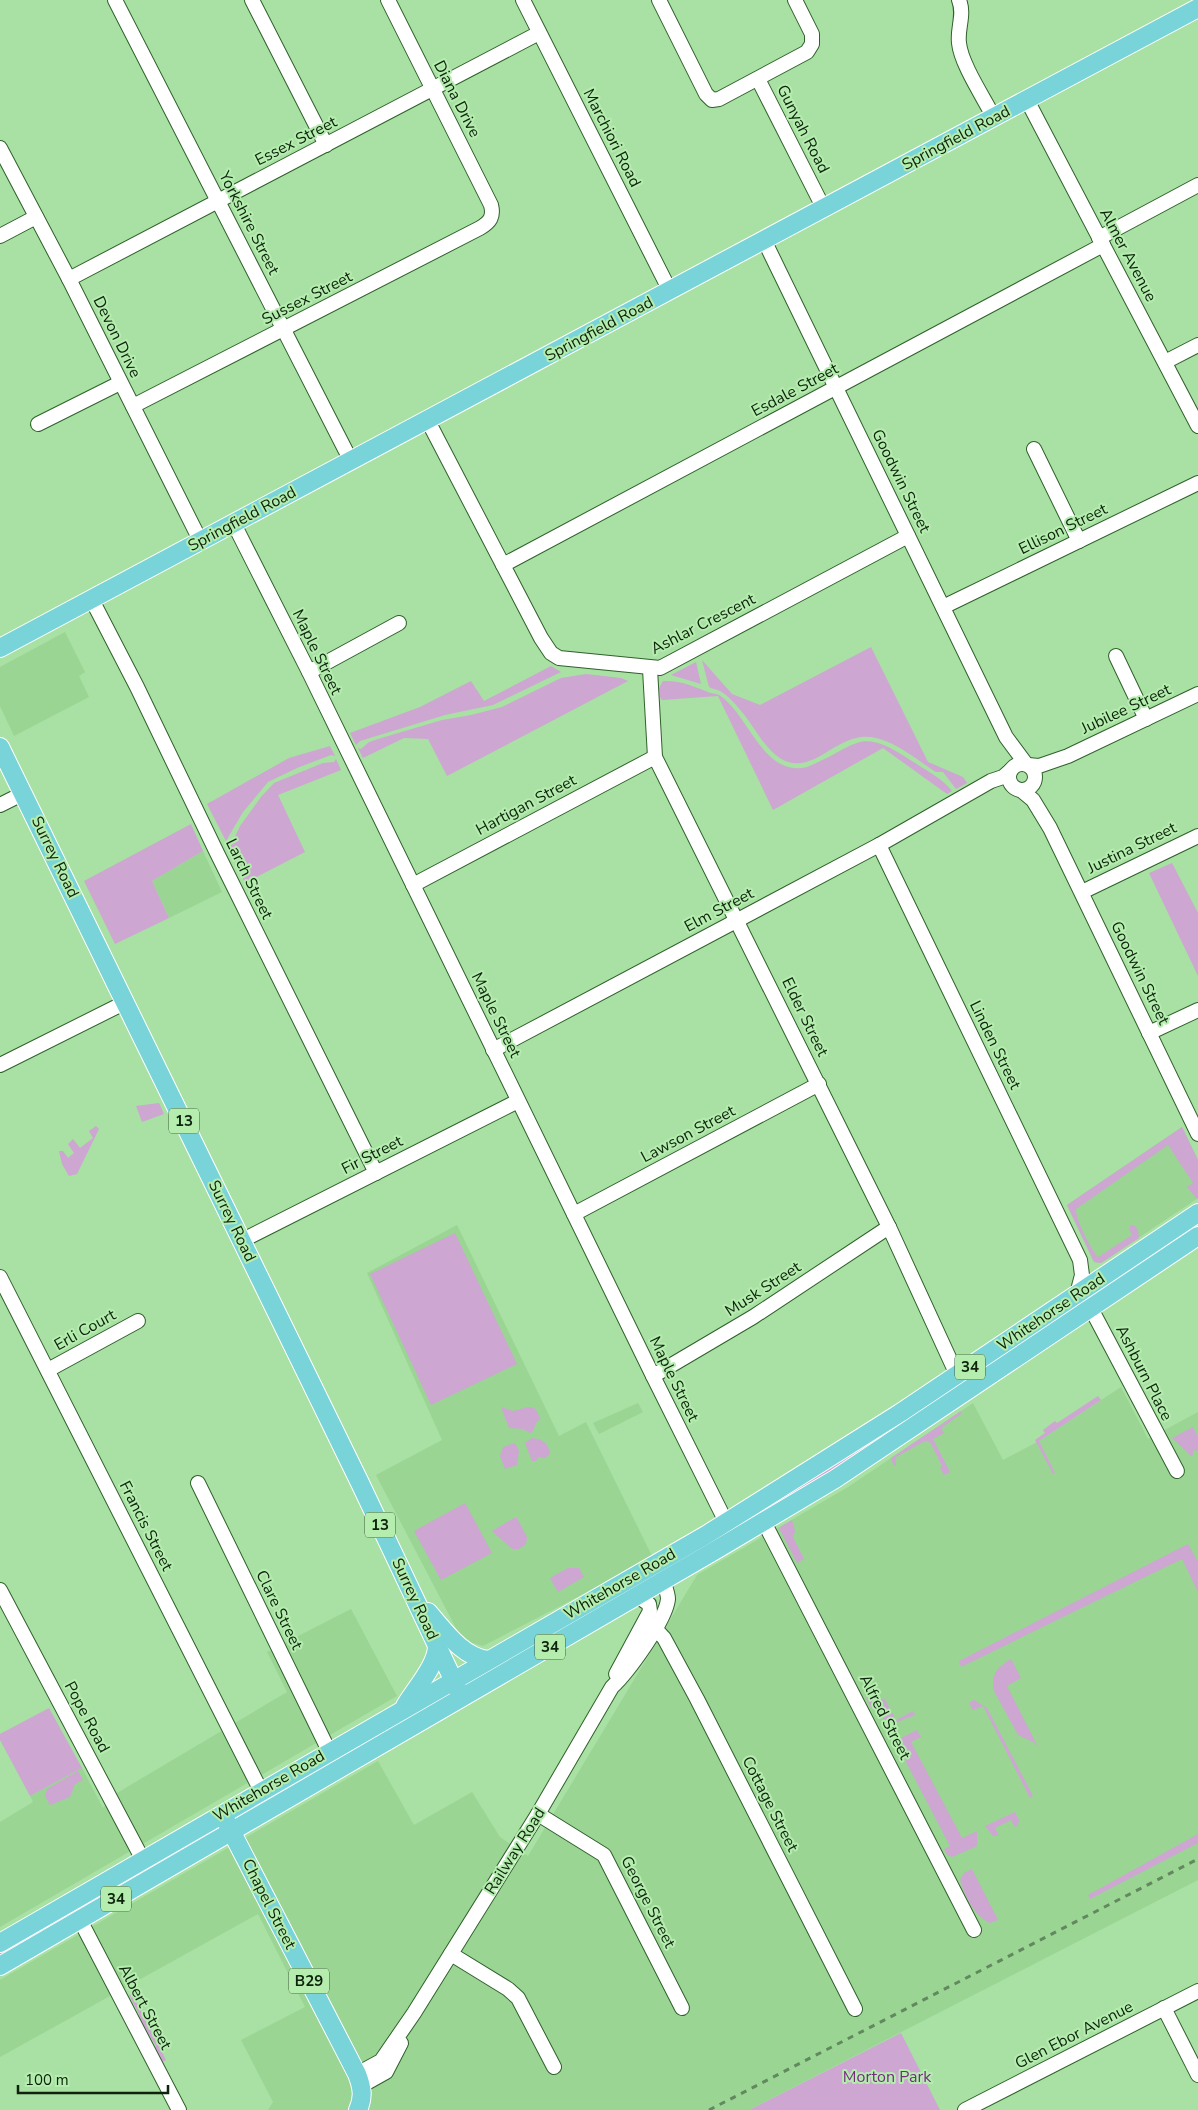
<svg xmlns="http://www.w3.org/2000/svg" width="1198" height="2110" font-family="'Nunito Sans',sans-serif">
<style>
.built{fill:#9ad594}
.green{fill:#cda6d2}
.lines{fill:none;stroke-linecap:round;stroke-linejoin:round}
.minor-casing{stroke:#2f612b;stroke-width:16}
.major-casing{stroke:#fff;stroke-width:20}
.minor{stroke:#fff;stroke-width:14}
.major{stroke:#79d4da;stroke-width:18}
.rail{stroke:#61895d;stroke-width:3;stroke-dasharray:6 6;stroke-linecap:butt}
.labels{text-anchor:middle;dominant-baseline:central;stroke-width:4;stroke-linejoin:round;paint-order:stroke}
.shield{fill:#b5edaf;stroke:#3f603d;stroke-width:1}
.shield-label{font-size:15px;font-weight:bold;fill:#0d230c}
.street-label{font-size:16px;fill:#0d230c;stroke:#b5edaf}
.park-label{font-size:16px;fill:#762b81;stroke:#b5edaf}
</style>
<rect width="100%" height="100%" fill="#a9e0a3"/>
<g class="built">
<polygon points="65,632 85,672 79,676 89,697 14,736 0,706 0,667"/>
<polygon points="203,851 222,892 169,918 152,881"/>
<polygon points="1182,1127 1198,1160 1198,1198 1101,1263 1094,1262 1067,1205"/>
<polygon points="457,1225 559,1436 586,1422 653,1558 483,1646 472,1643 458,1632 376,1475 442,1440 367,1273"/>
<polygon points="1121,1387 1148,1439 1198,1412 1198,1880 749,2110 268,2110 273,2102 241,2040 305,2007 258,1914 0,2057 0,1980 378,1761 414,1825 472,1792 500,1837 528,1856 697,1575 848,1487 973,1403 1003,1460 1039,1441"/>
<polygon points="638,1403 643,1412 599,1434 593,1423"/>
<polygon points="351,1609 397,1696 0,1927 0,1822 33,1802 30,1796 82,1768 103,1808 117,1793 287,1692 267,1652"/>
</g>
<g class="green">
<path d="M 871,647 L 928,762 L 963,777 L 967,783 L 956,789 L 943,772 L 936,772 C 917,760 898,743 876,738 C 840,729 819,771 788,762 C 767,755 755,727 742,712 C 736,705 728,695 720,691 C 716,689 712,689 709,687 L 702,660 L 732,694 L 760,705 Z"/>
<polygon points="696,662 701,684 671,675"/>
<polygon points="551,666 561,672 493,705 445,715 360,741 356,745 350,733 420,707 471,681 484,701"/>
<polygon points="586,674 621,678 628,681 447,776 428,739 404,738 363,758 358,748 361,749 369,742 378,739 442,720 471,715 502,707 561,678"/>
<path d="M 663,681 C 680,680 693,686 708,692 C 711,694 715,693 719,695 C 749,714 763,778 807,767 C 861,745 857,724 915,763 C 927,771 943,779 952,791 L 947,794 L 883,748 L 773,810 L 718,696 L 662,700 L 660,697 L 659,688 Z"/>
<polygon points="330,746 335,756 331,755 297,768 268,782 243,812 226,841 207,804 289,758"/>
<polygon points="336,759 341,770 278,795 305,852 245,883 228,846 232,843 240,826 261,797 274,783 323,763 334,762"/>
<polygon points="191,824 203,851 152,881 169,918 115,944 84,881"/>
<polygon points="1172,863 1198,913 1198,976 1149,873"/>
<polygon points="159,1103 164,1114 142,1122 136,1106"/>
<polygon points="96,1126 99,1129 77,1174 69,1176 62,1164 59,1151 63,1151 68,1158 74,1153 68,1144 73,1139 80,1148 93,1138 89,1131"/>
<path d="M 1182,1127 L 1198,1160 L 1198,1198 L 1197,1199 L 1187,1187 L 1193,1183 L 1168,1145 L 1076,1209 C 1075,1218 1091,1250 1098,1257 L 1132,1235 L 1129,1229 L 1131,1225 L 1134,1225 L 1138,1230 L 1139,1238 L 1101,1263 L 1094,1262 L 1067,1205 Z"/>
<polygon points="455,1233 517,1364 431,1405 370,1274"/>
<path d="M 947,1394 C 877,1443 806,1491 730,1530 L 924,1405 Z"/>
<polygon points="1098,1396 1101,1400 1039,1441 1055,1473 1053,1474 1035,1440 1045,1433 1043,1430 1055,1421 1057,1423"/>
<path d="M 501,1407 L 513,1411 C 526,1409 535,1400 540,1419 L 536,1423 L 533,1431 L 530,1433 L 523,1429 L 509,1428 Z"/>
<polygon points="961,1411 961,1414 941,1428 944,1433 933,1439 950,1472 944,1475 940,1468 942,1466 930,1442 925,1441 896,1457 896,1465 894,1466 891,1458"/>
<polygon points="1193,1427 1198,1437 1198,1451 1194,1450 1192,1457 1172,1438"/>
<path d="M 532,1438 C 542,1439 549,1443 550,1454 L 545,1458 L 538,1457 L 536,1461 L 532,1461 L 525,1443 Z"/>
<polygon points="515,1443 519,1451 517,1465 505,1469 500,1456 503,1447"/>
<polygon points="465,1503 492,1553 441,1580 414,1531"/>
<polygon points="514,1518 517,1518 527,1537 526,1544 519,1549 512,1549 492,1531"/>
<polygon points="792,1520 795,1531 793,1537 804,1559 797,1563 780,1530 780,1527"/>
<polygon points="1188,1544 1198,1562 1198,1592 1182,1559 961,1667 959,1661"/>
<polygon points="568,1568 579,1568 584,1577 558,1592 550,1578"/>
<path d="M 1011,1659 L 1021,1678 L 1007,1686 L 1038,1747 L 1033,1742 L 1018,1735 L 994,1691 C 990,1675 998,1666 1011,1659 Z"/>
<polygon points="873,1694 877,1702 884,1698 896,1720 913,1711 915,1715 887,1726 878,1707 872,1709 866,1698"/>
<polygon points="974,1700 987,1708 1033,1796 1030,1798 983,1706 973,1710 969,1703"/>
<polygon points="49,1708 82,1768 30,1796 0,1740 0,1734"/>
<polygon points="917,1730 921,1737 911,1742 962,1838 977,1831 977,1846 952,1857 947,1855 944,1849 950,1846 895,1741"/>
<polygon points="78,1771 83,1780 75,1784 70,1797 50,1805 45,1796 47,1789"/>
<polygon points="1015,1812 1019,1820 1018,1825 1015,1827 1011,1820 995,1828 999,1836 993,1836 985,1826"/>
<polygon points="214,1832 0,1958 0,1951 118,1882"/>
<polygon points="1198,1834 1198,1843 1090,1899 1088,1895"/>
<path d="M 972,1869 L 998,1920 L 990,1923 C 974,1916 965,1896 960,1880 L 964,1873 Z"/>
<path d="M 132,1994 L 166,2060 L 160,2063 L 153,2049 L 156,2046 C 150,2035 142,2028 136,2018 L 139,2014 L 129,1995 Z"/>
<polygon points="901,2033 940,2110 749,2110"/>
</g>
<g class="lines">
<defs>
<g id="minor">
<polyline points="115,0 351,461"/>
<polyline points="252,0 326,145"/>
<polyline points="523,0 670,291"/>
<polyline points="659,0 706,94 712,100 719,99 807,52 812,44 812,34 795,0"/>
<path d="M 959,0 C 965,15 957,28 959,43 C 961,64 984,98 994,118"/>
<polyline points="758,79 824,209"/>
<polyline points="1027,100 1198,426"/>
<polyline points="0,148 69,279 201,542"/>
<polyline points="0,236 36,217"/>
<polyline points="1099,238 1198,185"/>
<polyline points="764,240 1006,737 1026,764"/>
<polyline points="69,279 539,33"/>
<polyline points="1165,362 1198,345"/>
<path d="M 133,406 L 480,228 C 490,222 494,217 491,205 L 388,0"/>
<polyline points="428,421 541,638 551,653 559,658 660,668 908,536"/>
<polyline points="38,424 120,383"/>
<polyline points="1034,449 1079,541"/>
<polyline points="234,524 309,672 653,1376 726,1522"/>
<polyline points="503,565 1103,245"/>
<polyline points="92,600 137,687 217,853 376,1173"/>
<polyline points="943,607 1198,483"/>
<polyline points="1116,656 1146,719"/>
<polyline points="650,669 655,757 889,1227 957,1375"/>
<polyline points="309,672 399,623"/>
<circle cx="1022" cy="777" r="13"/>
<polyline points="1028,765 1039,766 1068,756 1198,694"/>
<polyline points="1021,790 1033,800 1050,828 1198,1134"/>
<polyline points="0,805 24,793"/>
<polyline points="879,845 1080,1260 1082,1275 1077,1294"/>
<polyline points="413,885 655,757"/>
<polyline points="1082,892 1198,836"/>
<polyline points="1149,1033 1198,1010"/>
<polyline points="493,1050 879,845 991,781 1003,777 1011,770"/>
<polyline points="0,1065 126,1002"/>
<polyline points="574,1214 819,1084"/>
<polyline points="241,1241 518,1101"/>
<polyline points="0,1277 261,1791"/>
<polyline points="1086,1299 1177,1471"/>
<polyline points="48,1370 138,1321"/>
<polyline points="653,1376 753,1317 889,1227"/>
<polyline points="198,1483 329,1751"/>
<polyline points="764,1522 974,1930"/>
<polyline points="0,1590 143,1860"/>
<polyline points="647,1620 664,1638 697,1699 855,2009"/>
<polyline points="616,1674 650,1611 649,1604 637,1596"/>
<polyline points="538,1814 604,1855 682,2008"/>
<polyline points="80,1920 179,2110"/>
<polyline points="451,1954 508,1989 518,1998 554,2067"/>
<polyline points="1164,2008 1198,2075"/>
<path d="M 357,2074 L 381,2061 L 414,2013 L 538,1814 L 612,1687 C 628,1672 666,1620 668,1599 C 668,1593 665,1587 663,1581"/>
<polyline points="361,2086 386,2072 401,2043"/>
<polyline points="965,2110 1198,1991"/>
</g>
<g id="major">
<polyline points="0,648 1198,8"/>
<polyline points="0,747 360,1483 458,1690"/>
<path d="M 428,1612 C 444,1630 462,1657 488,1660"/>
<path d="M 405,1706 C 415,1689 437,1665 437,1646"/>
<path d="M 226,1821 L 357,2074 C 362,2087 364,2097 358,2110"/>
<polyline points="0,1943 706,1535 900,1413 1198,1213"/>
<polyline points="0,1966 714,1551 835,1479 1198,1236"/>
</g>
</defs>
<use href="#minor" class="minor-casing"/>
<use href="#major" class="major-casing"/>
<use href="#minor" class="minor"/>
<use href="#major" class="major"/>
<polyline class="rail" points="709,2110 1198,1859"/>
</g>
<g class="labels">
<g class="shield">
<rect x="169" y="1108.5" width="30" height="25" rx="4"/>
<rect x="955" y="1354.5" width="30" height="25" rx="4"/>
<rect x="365" y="1512.5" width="30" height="25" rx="4"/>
<rect x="535" y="1634.5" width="30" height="25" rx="4"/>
<rect x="101" y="1886.5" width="30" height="25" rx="4"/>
<rect x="289" y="1968.5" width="40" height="25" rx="4"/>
</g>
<g class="shield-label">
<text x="184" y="1121">13</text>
<text x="970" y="1367">34</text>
<text x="380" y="1525">13</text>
<text x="550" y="1647">34</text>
<text x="116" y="1899">34</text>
<text x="309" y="1981">B29</text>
</g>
<g class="street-label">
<text transform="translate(457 99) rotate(63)">Diana Drive</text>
<text transform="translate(803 129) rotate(63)">Gunyah Road</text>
<text transform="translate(612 138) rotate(63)">Marchiori Road</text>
<text transform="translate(956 138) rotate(-28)">Springfield Road</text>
<text transform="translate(296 141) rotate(-27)">Essex Street</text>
<text transform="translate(249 223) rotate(63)">Yorkshire Street</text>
<text transform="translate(1128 255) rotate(62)">Almer Avenue</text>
<text transform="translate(307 298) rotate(-27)">Sussex Street</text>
<text transform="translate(599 329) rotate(-28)">Springfield Road</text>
<text transform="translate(117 337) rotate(64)">Devon Drive</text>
<text transform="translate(795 390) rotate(-28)">Esdale Street</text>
<text transform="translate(901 481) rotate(64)">Goodwin Street</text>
<text transform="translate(242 519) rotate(-28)">Springfield Road</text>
<text transform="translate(1063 529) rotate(-26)">Ellison Street</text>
<text transform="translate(703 624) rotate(-27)">Ashlar Crescent</text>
<text transform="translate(317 652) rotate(64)">Maple Street</text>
<text transform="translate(1126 709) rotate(-25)">Jubilee Street</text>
<text transform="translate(526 805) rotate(-28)">Hartigan Street</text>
<text transform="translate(1132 848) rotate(-26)">Justina Street</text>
<text transform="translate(55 857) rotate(64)">Surrey Road</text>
<text transform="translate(249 879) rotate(64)">Larch Street</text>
<text transform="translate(719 910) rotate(-28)">Elm Street</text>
<text transform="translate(1140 973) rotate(64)">Goodwin Street</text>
<text transform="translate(496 1015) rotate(64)">Maple Street</text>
<text transform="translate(805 1017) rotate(64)">Elder Street</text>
<text transform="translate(995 1045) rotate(64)">Linden Street</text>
<text transform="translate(688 1134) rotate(-28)">Lawson Street</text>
<text transform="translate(372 1155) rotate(-27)">Fir Street</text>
<text transform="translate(232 1221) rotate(64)">Surrey Road</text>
<text transform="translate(763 1289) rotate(-33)">Musk Street</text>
<text transform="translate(1051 1312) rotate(-34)">Whitehorse Road</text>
<text transform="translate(85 1330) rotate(-29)">Erli Court</text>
<text transform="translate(1144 1373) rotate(63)">Ashburn Place</text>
<text transform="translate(674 1379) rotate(64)">Maple Street</text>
<text transform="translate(146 1526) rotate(63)">Francis Street</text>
<text transform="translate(620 1584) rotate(-30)">Whitehorse Road</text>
<text transform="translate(415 1599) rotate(65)">Surrey Road</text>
<text transform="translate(279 1610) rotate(64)">Clare Street</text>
<text transform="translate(87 1717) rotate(62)">Pope Road</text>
<text transform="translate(885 1717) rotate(63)">Alfred Street</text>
<text transform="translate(269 1786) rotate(-30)">Whitehorse Road</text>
<text transform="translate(770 1804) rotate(63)">Cottage Street</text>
<text transform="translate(515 1851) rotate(-58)">Railway Road</text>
<text transform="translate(648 1902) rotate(63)">George Street</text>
<text transform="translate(269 1904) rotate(63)">Chapel Street</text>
<text transform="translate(145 2007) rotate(62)">Albert Street</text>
<text transform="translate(1074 2035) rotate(-27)">Glen Ebor Avenue</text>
</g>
<g class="park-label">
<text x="887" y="2077">Morton Park</text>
</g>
</g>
<path d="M18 2085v8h150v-8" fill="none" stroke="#0d230c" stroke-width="2.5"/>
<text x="25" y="2085" font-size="15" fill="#0d230c" stroke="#b5edaf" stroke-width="4" paint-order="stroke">100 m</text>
</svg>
